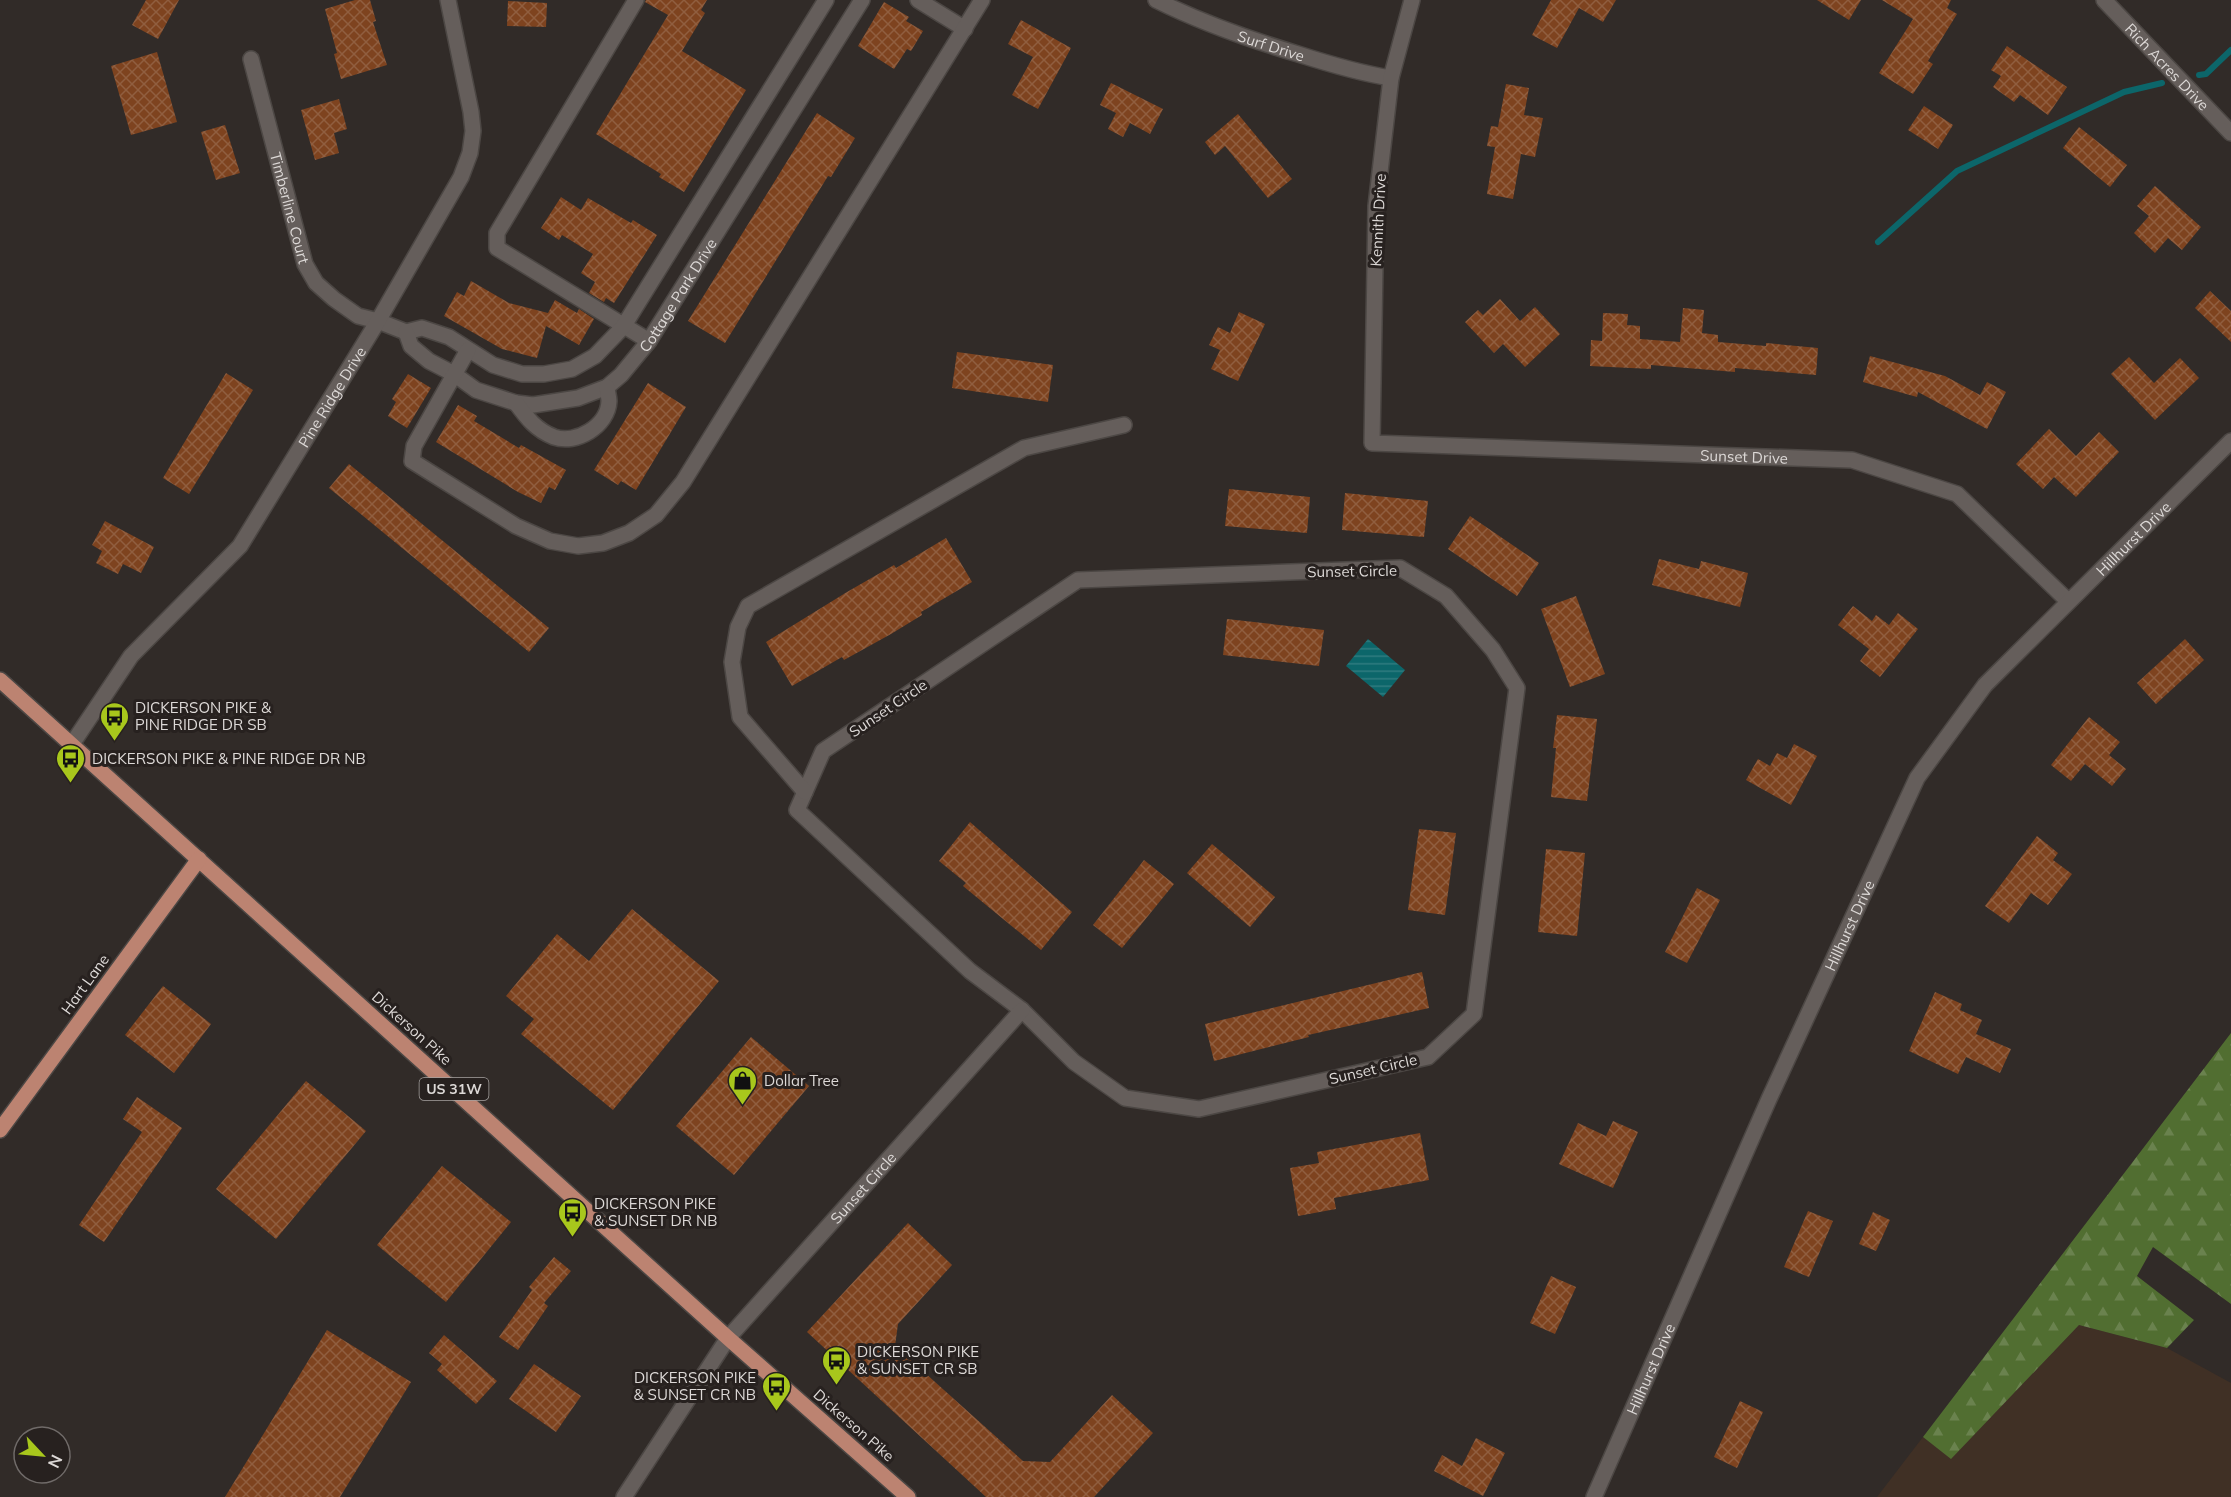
<svg xmlns="http://www.w3.org/2000/svg" width="2231" height="1497" font-family="Mulish,sans-serif">
<style>
.commercial{fill:#403025}
.forest{fill:url(#forest-firs)}
.water{fill:url(#water-rules)}
.lines{fill:none;stroke-linecap:round;stroke-linejoin:round}
.stream{stroke:#0c666a;stroke-width:6}
.building{fill:url(#building-cross-hatch)}
.minor-casing{stroke:#4c4744;stroke-width:18}
.major-casing{stroke:#4c4744;stroke-width:18}
.minor{stroke:#655e5b;stroke-width:15}
.major{stroke:#bc8371;stroke-width:15}
.labels{text-anchor:middle;dominant-baseline:central;stroke-width:6;stroke-linejoin:round;paint-order:stroke}
.shield{fill:#27211f;stroke:#a6a2a0;stroke-width:1.5}
.shield-label{font-size:14px;font-weight:bold;fill:#ddd9d7}
.street-label{font-size:15px;fill:#ddd9d7;stroke:#27211f}
.poi-label{font-size:15px;fill:#ddd9d7;stroke:#27211f;text-anchor:start}
</style>
<defs>
<pattern id="forest-firs" width="22" height="20" patternUnits="userSpaceOnUse" patternTransform="scale(1.5)"><rect width="22" height="20" fill="#516e31"/><path d="M5 1l3.5 6h-7zM16 11l3.5 6h-7z" fill="#6a824e"/></pattern>
<pattern id="water-rules" width="6" height="5" patternUnits="userSpaceOnUse" patternTransform="scale(1.5)"><rect width="6" height="5" fill="#0c666a"/><path d="M0 2.5h6" fill="none" stroke="#2f7b7f"/></pattern>
<pattern id="building-cross-hatch" width="8" height="8" patternUnits="userSpaceOnUse" patternTransform="scale(1.5)"><rect width="8" height="8" fill="#7e431f"/><path d="M0 0l8 8M0 8l8-8" fill="none" stroke="#905e3f"/></pattern>
</defs>
<rect width="100%" height="100%" fill="#312b28"/>
<polygon class="commercial" points="2079,1325 2167,1348 2231,1383 2231,1497 1877,1497 1923,1437 1951,1458"/>
<polygon class="forest" points="2231,1033 2231,1304 2153,1247 2137,1276 2194,1320 2167,1348 2079,1325 1951,1459 1923,1437"/>
<polygon class="water" points="1368,639 1405,670 1383,697 1346,666"/>
<g class="lines">
<g class="stream">
<polyline points="2199,75 2206,74 2231,50"/>
<polyline points="1878,242 1957,171 2124,92 2162,83"/>
</g>
</g>
<g class="building">
<polygon points="146,0 179,0 158,39 132,25"/>
<polygon points="355,0 370,0 376,21 373,22 387,65 341,79 334,54 337,53 325,9"/>
<polygon points="646,0 707,0 701,10 705,13 682,51 746,90 684,192 659,177 661,174 596,134 668,15 645,2"/>
<polygon points="1551,0 1616,0 1603,22 1579,8 1557,48 1532,35"/>
<polygon points="1817,0 1861,0 1849,20"/>
<polygon points="1882,0 1951,0 1947,8 1957,14 1928,61 1933,64 1913,94 1879,73 1913,19"/>
<polygon points="508,1 547,3 546,27 507,26"/>
<polygon points="884,2 909,17 906,21 923,31 911,51 907,49 894,69 858,46"/>
<polygon points="1021,20 1071,48 1038,109 1012,95 1033,57 1008,44"/>
<polygon points="2007,46 2067,87 2048,115 2020,95 2014,102 1993,87 2001,76 1991,70"/>
<polygon points="157,52 177,122 131,135 111,66"/>
<polygon points="1111,83 1163,109 1150,134 1130,123 1123,137 1108,129 1116,113 1100,105"/>
<polygon points="1506,84 1529,88 1524,115 1543,118 1535,157 1521,154 1513,199 1487,194 1495,147 1487,146 1491,126 1498,127"/>
<polygon points="339,99 347,129 334,133 339,153 315,160 301,110"/>
<polygon points="1924,106 1953,125 1938,149 1908,130"/>
<polygon points="817,113 855,138 831,177 828,176 725,343 688,321"/>
<polygon points="1238,114 1292,179 1268,198 1225,146 1215,155 1205,142"/>
<polygon points="225,125 240,173 216,180 201,132"/>
<polygon points="2079,127 2127,165 2110,187 2063,148"/>
<polygon points="2155,186 2201,227 2182,250 2168,238 2155,253 2134,233 2149,216 2137,206"/>
<polygon points="561,197 581,210 588,198 631,223 633,220 657,235 614,303 606,298 604,302 589,293 595,282 581,273 593,254 562,235 559,240 541,228"/>
<polygon points="471,281 509,303 548,313 555,300 577,313 579,309 594,319 579,345 546,326 537,358 502,349 444,316 457,292 464,296"/>
<polygon points="2210,291 2231,311 2231,342 2195,308"/>
<polygon points="1500,299 1520,321 1535,307 1560,334 1525,367 1503,344 1494,353 1465,322 1478,310 1483,315"/>
<polygon points="1683,308 1704,310 1702,333 1718,335 1718,342 1766,346 1766,343 1818,348 1816,375 1735,368 1735,372 1651,365 1651,369 1590,366 1591,340 1602,341 1603,313 1628,314 1627,325 1640,326 1640,339 1680,342"/>
<polygon points="1239,312 1265,324 1238,381 1211,369 1220,350 1209,345 1218,327 1230,333"/>
<polygon points="957,352 1053,365 1048,402 952,388"/>
<polygon points="1870,356 1945,376 1980,395 1987,382 2006,392 1987,429 1918,392 1917,397 1863,382"/>
<polygon points="2129,357 2154,383 2180,358 2199,378 2155,420 2111,374"/>
<polygon points="226,373 253,390 189,494 163,478"/>
<polygon points="408,374 431,388 407,428 388,416 396,402 392,399"/>
<polygon points="648,383 686,407 636,490 621,481 618,485 594,470"/>
<polygon points="458,405 477,416 474,421 519,448 521,445 566,470 555,490 549,487 541,503 518,492 436,442"/>
<polygon points="2049,429 2076,456 2099,432 2119,452 2076,497 2054,477 2043,489 2016,464"/>
<polygon points="349,464 549,628 529,652 329,488"/>
<polygon points="1229,489 1310,497 1307,533 1225,526"/>
<polygon points="1345,493 1428,501 1424,537 1342,530"/>
<polygon points="1470,516 1539,563 1517,596 1448,549"/>
<polygon points="105,521 154,547 141,573 123,564 118,574 96,563 102,551 92,545"/>
<polygon points="946,538 972,582 921,612 922,615 891,634 844,660 842,657 792,686 766,642 847,592 894,565 896,568"/>
<polygon points="1659,559 1699,569 1701,561 1748,573 1740,607 1652,585"/>
<polygon points="1576,596 1605,674 1570,687 1541,609"/>
<polygon points="1853,606 1872,621 1876,615 1889,625 1898,613 1918,629 1880,677 1860,661 1869,649 1838,625"/>
<polygon points="1227,619 1324,630 1319,666 1223,655"/>
<polygon points="2185,639 2204,660 2156,704 2137,683"/>
<polygon points="1557,715 1597,719 1587,801 1551,797 1556,748 1553,748"/>
<polygon points="2089,717 2120,742 2109,755 2126,769 2112,786 2085,764 2071,781 2051,765"/>
<polygon points="1794,744 1817,756 1791,805 1746,780 1758,759 1770,766 1777,753 1787,758"/>
<polygon points="970,822 1072,912 1041,950 963,886 966,883 939,861"/>
<polygon points="1419,829 1456,833 1445,915 1408,910"/>
<polygon points="2037,836 2058,853 2053,860 2072,874 2048,905 2031,893 2009,923 1985,906"/>
<polygon points="1212,844 1275,897 1250,927 1187,873"/>
<polygon points="1546,849 1585,853 1577,936 1538,932"/>
<polygon points="1144,860 1174,884 1122,948 1093,925"/>
<polygon points="1697,888 1720,900 1687,963 1665,952"/>
<polygon points="632,909 719,981 613,1110 521,1034 534,1019 506,996 557,934 589,961"/>
<polygon points="1422,972 1429,1008 1308,1035 1309,1037 1214,1061 1205,1024"/>
<polygon points="163,986 211,1024 174,1073 125,1035"/>
<polygon points="1935,992 1962,1004 1960,1010 1982,1020 1976,1034 2011,1049 2000,1073 1966,1057 1958,1074 1909,1051"/>
<polygon points="751,1037 809,1086 734,1175 676,1126"/>
<polygon points="306,1081 366,1131 276,1239 216,1189"/>
<polygon points="137,1097 182,1128 104,1242 79,1225 142,1132 123,1119"/>
<polygon points="1613,1121 1638,1132 1613,1188 1559,1164 1578,1123 1606,1136"/>
<polygon points="1420,1133 1429,1180 1334,1198 1336,1209 1298,1216 1290,1168 1319,1163 1317,1152"/>
<polygon points="442,1166 511,1222 446,1302 377,1245"/>
<polygon points="1808,1211 1833,1221 1809,1277 1784,1267"/>
<polygon points="1873,1212 1890,1220 1876,1251 1859,1244"/>
<polygon points="908,1223 952,1265 898,1324 895,1346 1023,1461 1050,1462 1112,1395 1153,1433 1094,1497 986,1497 807,1332"/>
<polygon points="554,1257 571,1271 544,1303 548,1306 518,1350 499,1337 532,1290 529,1287"/>
<polygon points="1551,1276 1576,1287 1555,1334 1530,1323"/>
<polygon points="327,1330 411,1382 340,1497 225,1497"/>
<polygon points="444,1335 497,1381 476,1404 437,1370 442,1364 429,1353"/>
<polygon points="534,1364 581,1396 556,1432 509,1399"/>
<polygon points="1740,1401 1763,1412 1737,1468 1714,1457"/>
<polygon points="1476,1438 1505,1453 1483,1496 1434,1471 1442,1455 1462,1466"/>
</g>
<g class="lines">
<defs>
<g id="minor">
<polyline points="636,0 497,233 497,248 649,341"/>
<polyline points="918,0 965,29"/>
<path id="s1" d="M 1156,0 C 1202,23 1248,39 1298,54 C 1329,64 1359,73 1391,78"/>
<path id="s2" d="M 1412,0 L 1391,78 L 1376,206 L 1372,443 L 1852,460 L 1957,494 L 2068,601"/>
<path id="s3" d="M 2104,0 L 2231,133"/>
<path id="s4" d="M 251,59 L 305,264 L 316,283 L 334,299 L 358,316 L 378,321 L 406,332 L 422,328 L 449,337 L 493,365 L 522,374 L 544,374 L 572,369 L 595,356 L 623,327 L 826,0"/>
<path id="s5" d="M 406,332 L 411,346 L 429,361 L 454,374 L 476,390 L 516,403 L 533,405 L 578,398 L 607,387 L 621,375 L 649,341 L 862,0"/>
<polyline points="468,350 414,446 412,461 516,526 550,541 578,546 603,543 629,533 656,515 683,482 982,0"/>
<path d="M 516,403 C 527,418 536,430 554,437 C 576,445 608,426 609,401 C 609,397 607,391 607,387"/>
<polygon points="1400,568 1446,596 1493,650 1517,688 1474,1014 1428,1057 1199,1109 1125,1098 1074,1062 1022,1010 970,971 797,810 823,751 1078,580"/>
<path id="s6" d="M 72,744 L 131,656 L 240,546 L 378,321 L 461,177 L 470,153 L 473,131 L 471,112 L 448,0"/>
<polyline points="805,792 740,717 732,662 738,627 748,606 1024,448 1124,425"/>
<path id="s7" d="M 624,1497 L 728,1338 L 1022,1010"/>
<path id="s8" d="M 1594,1497 L 1769,1099 L 1917,778 L 1985,685 L 2231,441"/>
</g>
<g id="major">
<polyline points="0,680 728,1338 908,1497"/>
<polyline points="0,1130 199,859"/>
</g>
</defs>
<use href="#minor" class="minor-casing"/>
<use href="#major" class="major-casing"/>
<use href="#minor" class="minor"/>
<use href="#major" class="major"/>
</g>
<defs>
<symbol id="bus-pin" viewBox="-11 -11 22 30"><path d="M0 17L-7.5 6A9.5 9.5 0 1 1 7.5 6Z" fill="#a8c71c" stroke="#27211f"/><path d="M-5-6H5V4H4V6H2V4H-2V6H-4V4H-5ZM-3.5-4V0h7V-4ZM-3.5 1.2v1.5H-2V1.2ZM2 1.2v1.5H3.5V1.2Z" fill="#111"/></symbol>
<symbol id="shop-pin" viewBox="-11 -11 22 30"><path d="M0 17L-7.5 6A9.5 9.5 0 1 1 7.5 6Z" fill="#a8c71c" stroke="#27211f"/><path d="M-5-2.5h2.3a2.7 3.5 0 0 1 5.4 0H5L5.5 6h-11ZM-1.5-2.5h3a1.5 2.3 0 0 0-3 0Z" fill="#111"/></symbol>
</defs>
<g fill-rule="evenodd">
<use href="#bus-pin" x="98" y="700" width="33" height="45"/>
<use href="#bus-pin" x="54" y="742" width="33" height="45"/>
<use href="#shop-pin" x="726" y="1064" width="33" height="45"/>
<use href="#bus-pin" x="556" y="1196" width="33" height="45"/>
<use href="#bus-pin" x="820" y="1344" width="33" height="45"/>
<use href="#bus-pin" x="760" y="1370" width="33" height="45"/>
</g>
<g class="labels">
<rect class="shield" x="419.5" y="1078" width="69" height="22" rx="4.5"/>
<g class="shield-label">
<text x="454" y="1089">US 31W</text>
</g>
<g class="street-label">
<text stroke="none"><textPath href="#s1" startOffset="124">Surf Drive</textPath></text>
<text stroke="none"><textPath href="#s3" startOffset="92">Rich Acres Drive</textPath></text>
<text stroke="none"><textPath href="#s4" startOffset="154">Timberline Court</textPath></text>
<text transform="translate(1378 220) rotate(-87)">Kennith Drive</text>
<text stroke="none"><textPath href="#s5" startOffset="346">Cottage Park Drive</textPath></text>
<text stroke="none"><textPath href="#s6" startOffset="436">Pine Ridge Drive</textPath></text>
<text stroke="none"><textPath href="#s2" startOffset="819">Sunset Drive</textPath></text>
<text stroke="none"><textPath href="#s8" startOffset="1112">Hillhurst Drive</textPath></text>
<text transform="translate(1352 571) rotate(-1)">Sunset Circle</text>
<text transform="translate(888 708) rotate(-34)">Sunset Circle</text>
<text stroke="none"><textPath href="#s8" startOffset="626">Hillhurst Drive</textPath></text>
<text transform="translate(85 984) rotate(-54)">Hart Lane</text>
<text transform="translate(412 1028) rotate(42)">Dickerson Pike</text>
<text transform="translate(1373 1069) rotate(-13)">Sunset Circle</text>
<text stroke="none"><textPath href="#s7" startOffset="392">Sunset Circle</textPath></text>
<text stroke="none"><textPath href="#s8" startOffset="140">Hillhurst Drive</textPath></text>
<text transform="translate(854 1425) rotate(41)">Dickerson Pike</text>
</g>
<g class="poi-label">
<text x="135" y="707">DICKERSON PIKE &amp;<tspan x="135" dy="17">PINE RIDGE DR SB</tspan></text>
<text x="92" y="758">DICKERSON PIKE &amp; PINE RIDGE DR NB</text>
<text x="764" y="1080">Dollar Tree</text>
<text x="594" y="1203">DICKERSON PIKE<tspan x="594" dy="17">&amp; SUNSET DR NB</tspan></text>
<text x="857" y="1351">DICKERSON PIKE<tspan x="857" dy="17">&amp; SUNSET CR SB</tspan></text>
<text x="756" y="1377" text-anchor="end">DICKERSON PIKE<tspan x="756" dy="17">&amp; SUNSET CR NB</tspan></text>
</g>
</g>
<g transform="translate(42 1455) rotate(116)"><circle r="28" fill="#27211f" stroke="#706b69" stroke-width="1.5"/>
<path d="M0-4.5L10 22L0 15L-10 22Z" fill="#a8c71c"/>
<text y="-9" font-size="16" font-weight="bold" text-anchor="middle" fill="#ddd9d7">N</text>
</g>
</svg>
